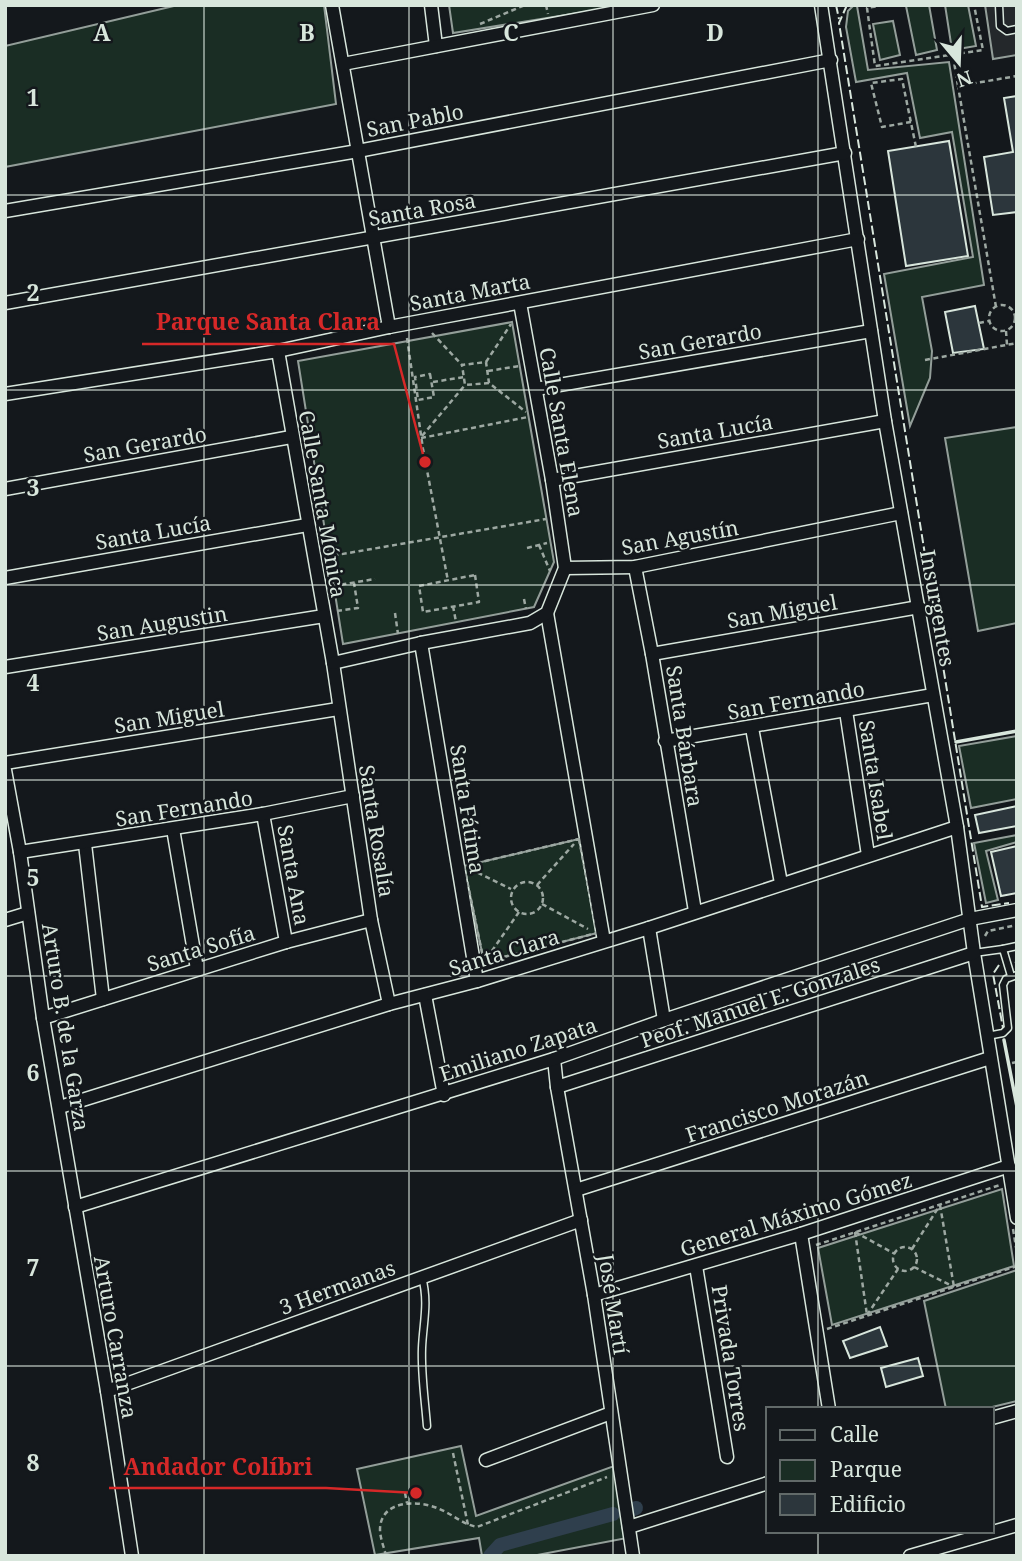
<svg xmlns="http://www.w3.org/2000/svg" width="1022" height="1561" font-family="'Noto Serif',serif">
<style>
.green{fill:#1a2d24;stroke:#939e99;stroke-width:2}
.parking{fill:#24282b;stroke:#939e99;stroke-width:2}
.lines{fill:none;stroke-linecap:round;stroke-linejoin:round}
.canal{stroke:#2f3f4d;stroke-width:14}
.building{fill:#2c363c;stroke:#d8e6dc;stroke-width:2}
.lane-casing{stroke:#d8e6dc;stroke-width:9}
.street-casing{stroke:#d8e6dc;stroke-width:15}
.path{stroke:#9da8a2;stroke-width:2.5;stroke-dasharray:5 3.5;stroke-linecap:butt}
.lane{stroke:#14181c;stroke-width:6}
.street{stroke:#14181c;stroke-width:12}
.fence{stroke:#d8e6dc;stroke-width:2;stroke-dasharray:9 3.5;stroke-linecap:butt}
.wall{stroke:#d8e6dc;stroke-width:3.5}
.grid{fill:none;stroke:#d8e6dc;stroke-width:2;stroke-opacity:0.55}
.labels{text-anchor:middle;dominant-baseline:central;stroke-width:5;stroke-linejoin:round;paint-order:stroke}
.street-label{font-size:21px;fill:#d8e6dc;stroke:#14181c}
.grid-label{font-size:23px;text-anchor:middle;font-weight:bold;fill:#d8e6dc;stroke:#14181c;stroke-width:5;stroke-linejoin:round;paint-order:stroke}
.leader{fill:none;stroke:#d62828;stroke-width:2.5}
.callout-dot{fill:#d62828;stroke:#14181c;stroke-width:2.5}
.callout-label{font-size:23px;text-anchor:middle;font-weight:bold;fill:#d62828;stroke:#14181c;stroke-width:5;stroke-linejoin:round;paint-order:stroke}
</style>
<rect width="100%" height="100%" fill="#14181c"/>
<g class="green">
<polygon points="178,5 324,5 336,104 5,167 5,46"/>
<polygon points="449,5 628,5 453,33"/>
<polygon points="854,5 859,5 857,6 868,70 949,62 984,285 922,297 932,351 930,378 910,426 884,274 973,257 952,132 920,138 907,73 856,82 846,27 848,11"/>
<polygon points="929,5 937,50 916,55 906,6"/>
<polygon points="945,5 968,5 976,46 952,50"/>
<polygon points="893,21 900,55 880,60 873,24"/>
<polygon points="512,322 554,562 534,607 343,644 298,361"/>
<polygon points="1017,427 1017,623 978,631 945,438"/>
<polygon points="1017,736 1017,799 971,808 959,746"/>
<polygon points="1017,835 1017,842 986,851 998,900 986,903 974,843"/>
<polygon points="579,839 597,933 484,962 464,866"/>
<polygon points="1002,1189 1014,1266 832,1325 818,1248"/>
<polygon points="1017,1270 1017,1401 984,1409 946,1409 924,1301"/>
<polygon points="461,1446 476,1516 614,1466 627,1538 532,1556 482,1556 479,1538 375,1555 357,1469"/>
</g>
<polygon class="parking" points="985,5 1017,5 1017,55 993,59"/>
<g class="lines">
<g class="canal">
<polyline points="634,1509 636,1508"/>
<polyline points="490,1556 500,1545 613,1514"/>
</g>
</g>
<g class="building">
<polygon points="1017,96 1017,212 993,215 984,157 1013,152 1004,98"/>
<polygon points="949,141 968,256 906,266 888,151"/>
<polygon points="975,306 984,349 953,353 945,312"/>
<polygon points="1017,806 1017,826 979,833 975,815"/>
<polygon points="1017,846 1017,893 1001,896 991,852"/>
<polygon points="880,1327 887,1346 850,1358 843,1341"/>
<polygon points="918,1358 923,1376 886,1387 881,1368"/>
</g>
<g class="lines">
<defs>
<g id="lane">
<polyline points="999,5 1000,26 1007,31 1017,29"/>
<polyline points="1003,949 1017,946"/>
<polyline points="974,953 1003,949 1011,976"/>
<polyline points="987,1036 1003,1033 1008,1028 1003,985 1006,979 1017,975"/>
<path d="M 422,1277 C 429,1303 423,1323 422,1348 C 421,1374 425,1400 427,1426"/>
</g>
<g id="street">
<polyline points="332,5 389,327"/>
<polyline points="431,5 436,46"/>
<polyline points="821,5 885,421 957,827 974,953 1017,1218"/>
<polyline points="343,64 653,5"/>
<polyline points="5,211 358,151 831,60"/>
<polyline points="5,303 845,153"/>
<polyline points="278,351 333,663 371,920 389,1004"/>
<polyline points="536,389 871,331"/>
<polyline points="5,394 278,351 389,327 858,239"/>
<polyline points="552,480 885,421"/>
<polyline points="5,489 291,437"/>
<polyline points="635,567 652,654 695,911"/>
<polyline points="565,568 635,567 901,513"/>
<polyline points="5,578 307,525"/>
<polyline points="547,613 604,941"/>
<polyline points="421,643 477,981"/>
<polyline points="652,654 919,607"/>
<polyline points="333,663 421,643 530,623 547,613 565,568 552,480 520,303"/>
<polyline points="5,667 324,616"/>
<polyline points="846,711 868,855"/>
<polyline points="752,728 781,883"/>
<polyline points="665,741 933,695"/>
<polyline points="5,763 338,709"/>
<polyline points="5,770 20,852 43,1018 107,1391 132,1556"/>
<polyline points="263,814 286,942"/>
<polyline points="173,829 197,969"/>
<polyline points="85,844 103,999"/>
<polyline points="20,852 263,814 353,796"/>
<polyline points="5,920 28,913"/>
<polyline points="649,928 664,1020"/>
<polyline points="425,995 444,1095"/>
<polyline points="43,1018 286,942 371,920"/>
<polyline points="554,1059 557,1087 594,1295 633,1556"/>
<polyline points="557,1087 974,953"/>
<polyline points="60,1107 389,1004 477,981 649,928 957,827"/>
<polyline points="576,1190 990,1058"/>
<polyline points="75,1207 554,1059 664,1020 970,919 1017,910"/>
<polyline points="801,1234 829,1409"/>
<polyline points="696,1266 727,1457"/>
<polyline points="594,1295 801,1234 1009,1166"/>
<polyline points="107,1391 581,1220"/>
<polyline points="992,1418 1017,1411"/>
<polyline points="486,1460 611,1413"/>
<polyline points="629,1527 768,1483"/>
<polyline points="910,1556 1017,1525"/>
</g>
</defs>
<use href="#lane" class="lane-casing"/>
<use href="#street" class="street-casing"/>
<g class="path">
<polyline points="546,5 548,14"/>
<polyline points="884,5 867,8 875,66 983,50 974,5"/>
<polyline points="480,24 525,5"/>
<polyline points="953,56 958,86"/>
<polyline points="911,122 882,127 871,83 902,79 916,147"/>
<circle cx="1002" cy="318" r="13"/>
<polyline points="996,307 958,86 1017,76"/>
<polyline points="979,323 989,321"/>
<polyline points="1006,331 1007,345"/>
<polyline points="432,333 462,365"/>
<polyline points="407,338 423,449 448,581"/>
<polyline points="925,360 1017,343"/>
<polyline points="486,362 511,324"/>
<polyline points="488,371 519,366"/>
<polygon points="430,374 434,397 418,400 415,377"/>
<polyline points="433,382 464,377"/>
<polyline points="489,383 465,385 462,365 486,362 489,383 526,412"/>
<polyline points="422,436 465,385"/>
<polyline points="421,438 528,417"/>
<polyline points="539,545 550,571"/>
<polyline points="527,548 547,543"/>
<polyline points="325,557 546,519"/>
<polygon points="475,575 479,602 423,612 419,586"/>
<polyline points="333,586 375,579"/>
<polyline points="524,599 526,609"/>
<polyline points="453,606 456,622"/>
<polyline points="337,611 358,608 354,583"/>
<polyline points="395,613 398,634"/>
<polygon points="579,839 597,933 484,962 464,866"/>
<polyline points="470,869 511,889"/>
<circle cx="527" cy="898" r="16"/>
<polyline points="537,885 574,844"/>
<polyline points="542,904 588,929"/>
<polyline points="985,936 988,931 1017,925"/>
<polyline points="487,958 519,912"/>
<polyline points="1012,1063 1017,1062"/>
<polyline points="940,1205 954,1287"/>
<polyline points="1013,1229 1017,1253"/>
<polyline points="855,1232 867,1315"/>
<polyline points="855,1232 895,1254"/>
<polyline points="816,1245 1000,1185"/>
<circle cx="905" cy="1259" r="12"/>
<polyline points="912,1249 940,1205"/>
<polyline points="914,1267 954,1287"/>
<polyline points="867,1315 898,1269"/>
<polyline points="827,1329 1017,1266"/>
<polyline points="453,1453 468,1525"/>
<polyline points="405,1493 407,1503"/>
<path d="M 386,1556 C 384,1547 380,1538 380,1529 C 381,1500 417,1500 437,1508 C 451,1513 462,1524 477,1527 L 607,1477"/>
</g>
<use href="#lane" class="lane"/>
<use href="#street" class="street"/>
<g class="fence">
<polyline points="836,5 839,19"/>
<polyline points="847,5 839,23 982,907 1009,903"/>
<polyline points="1015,963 1017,962"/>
<polyline points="999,965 993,974 1003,1028"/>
</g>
<g class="wall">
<polyline points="956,742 1017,731"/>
<polyline points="1004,1040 1017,1107"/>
</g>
</g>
<path class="grid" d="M 204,5 L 204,1556M 409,5 L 409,1556M 613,5 L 613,1556M 818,5 L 818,1409M 5,195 L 1017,195M 5,390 L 1017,390M 5,585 L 1017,585M 5,780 L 1017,780M 5,976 L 1017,976M 5,1171 L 1017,1171M 5,1366 L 1017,1366M 818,1531 L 818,1556"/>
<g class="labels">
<g class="street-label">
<text transform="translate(415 120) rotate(-11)">San Pablo</text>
<text transform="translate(422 209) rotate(-10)">Santa Rosa</text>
<text transform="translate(470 292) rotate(-11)">Santa Marta</text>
<text transform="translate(700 341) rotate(-10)">San Gerardo</text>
<text transform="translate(715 431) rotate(-10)">Santa Lucía</text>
<text transform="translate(562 432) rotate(80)">Calle Santa Elena</text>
<text transform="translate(145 444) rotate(-10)">San Gerardo</text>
<text transform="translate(323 504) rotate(80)">Calle Santa Mónica</text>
<text transform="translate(153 532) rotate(-10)">Santa Lucía</text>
<text transform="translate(680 537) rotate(-10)">San Agustín</text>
<text transform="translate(938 608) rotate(80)">Insurgentes</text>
<text transform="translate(782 611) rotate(-10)">San Miguel</text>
<text transform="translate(162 623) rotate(-9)">San Augustin</text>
<text transform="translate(796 700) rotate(-10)">San Fernando</text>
<text transform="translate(169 717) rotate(-9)">San Miguel</text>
<text transform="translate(685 736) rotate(81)">Santa Bárbara</text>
<text transform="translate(876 780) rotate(81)">Santa Isabel</text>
<text transform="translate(184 808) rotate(-9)">San Fernando</text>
<text transform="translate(468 809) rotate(81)">Santa Fátima</text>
<text transform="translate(377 831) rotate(81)">Santa Rosalía</text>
<text transform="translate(294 875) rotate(80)">Santa Ana</text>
<text transform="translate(201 948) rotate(-17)">Santa Sofía</text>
<text transform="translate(504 952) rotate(-17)">Santa Clara</text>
<text transform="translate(760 1002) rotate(-18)">Peof. Manuel E. Gonzales</text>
<text transform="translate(66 1027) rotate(81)">Arturo B. de la Garza</text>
<text transform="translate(518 1049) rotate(-18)">Emiliano Zapata</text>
<text transform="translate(777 1106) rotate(-18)">Francisco Morazán</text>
<text transform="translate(796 1214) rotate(-17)">General Máximo Gómez</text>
<text transform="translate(337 1287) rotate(-20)">3 Hermanas</text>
<text transform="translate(614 1304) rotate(81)">José Martí</text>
<text transform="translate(116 1337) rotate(80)">Arturo Carranza</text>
<text transform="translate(731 1358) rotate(81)">Privada Torres</text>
</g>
</g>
<g class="grid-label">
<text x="102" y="41">A</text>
<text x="307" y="41">B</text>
<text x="511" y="41">C</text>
<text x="715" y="41">D</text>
<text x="33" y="106">1</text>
<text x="33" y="301">2</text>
<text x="33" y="496">3</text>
<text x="33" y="691">4</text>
<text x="33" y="886">5</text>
<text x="33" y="1081">6</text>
<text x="33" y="1276">7</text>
<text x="33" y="1471">8</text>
</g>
<path class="leader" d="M425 462L394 344H142M416 1493L326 1488H109"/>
<g class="callout-dot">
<circle cx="425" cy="462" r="7"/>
<circle cx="416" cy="1493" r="7"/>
</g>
<g class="callout-label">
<text x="268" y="330">Parque Santa Clara</text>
<text x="218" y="1475">Andador Colíbri</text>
</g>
<rect width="1022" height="1561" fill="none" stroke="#d8e6dc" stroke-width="14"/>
<rect x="766" y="1407" width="228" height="126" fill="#14181c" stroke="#626a69" stroke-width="2"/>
<rect x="780" y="1430" width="35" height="10" fill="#14181c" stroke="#626a69" stroke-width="2"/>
<text x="830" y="1442" font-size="21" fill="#d8e6dc">Calle</text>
<rect x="780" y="1460" width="35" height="21" fill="#1a2d24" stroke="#626a69" stroke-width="2"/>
<text x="830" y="1477" font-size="21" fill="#d8e6dc">Parque</text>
<rect x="780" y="1494" width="35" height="21" fill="#2c363c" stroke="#626a69" stroke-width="2"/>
<text x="830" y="1512" font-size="21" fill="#d8e6dc">Edificio</text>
<g transform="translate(959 63) rotate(161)" stroke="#14181c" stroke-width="5" paint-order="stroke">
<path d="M0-5L12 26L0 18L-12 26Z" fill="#d8e6dc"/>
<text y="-10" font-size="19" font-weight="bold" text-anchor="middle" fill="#d8e6dc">N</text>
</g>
</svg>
